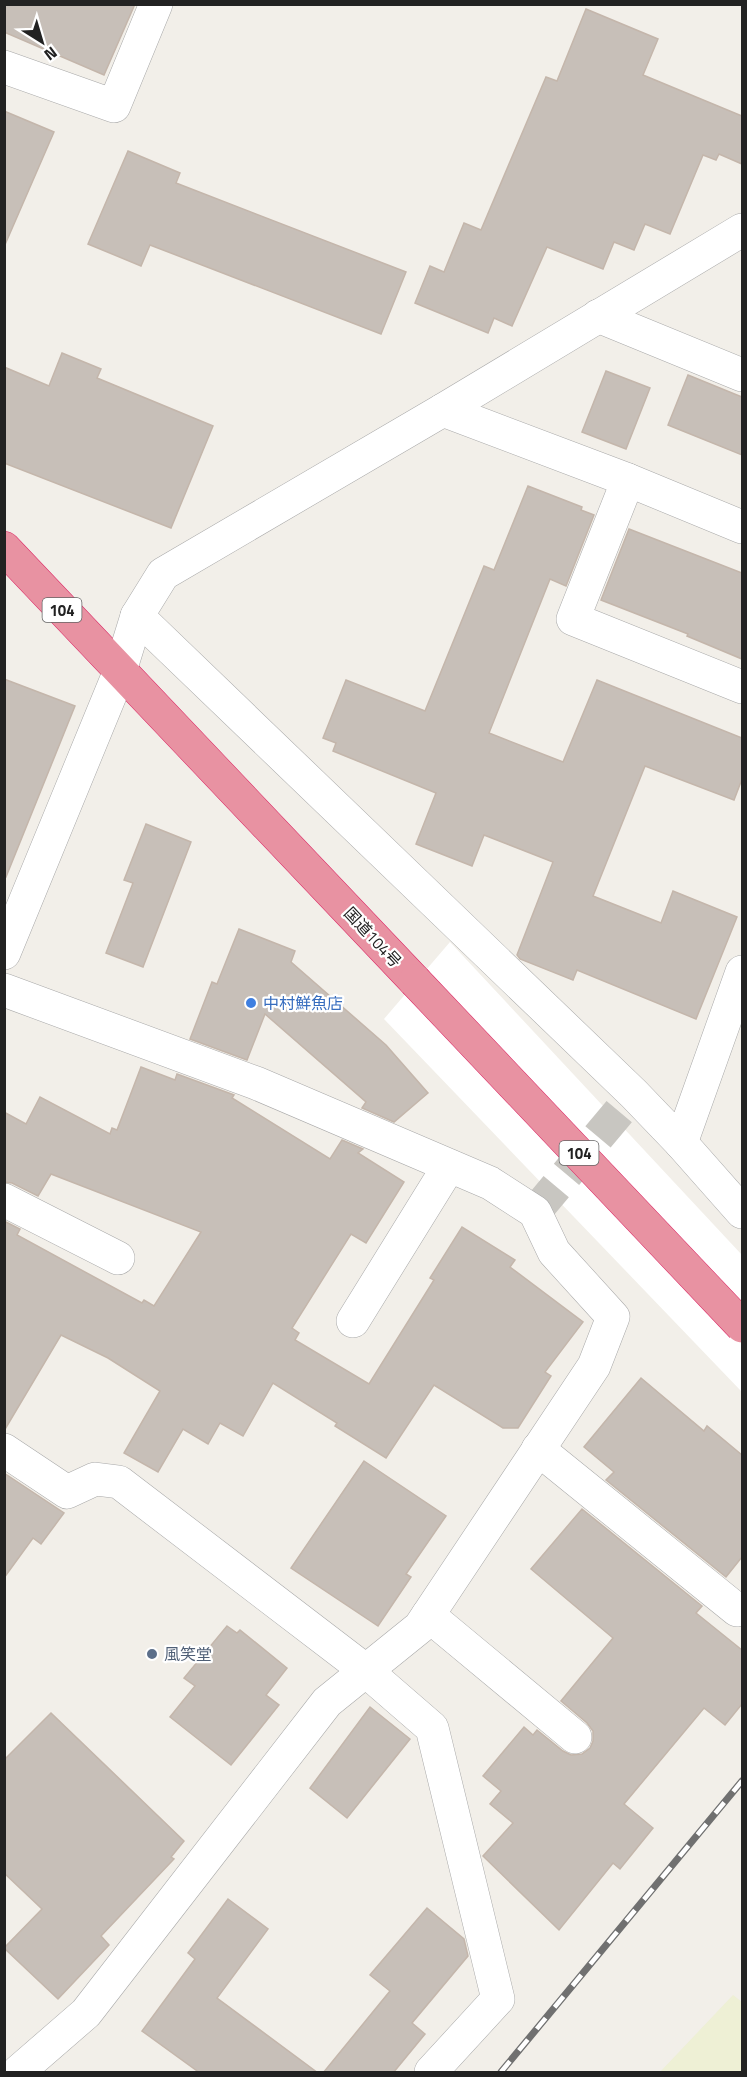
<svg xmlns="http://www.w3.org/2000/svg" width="747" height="2077" font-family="'Titillium Web','Noto Sans JP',sans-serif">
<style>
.farmland{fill:#eef0d5}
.pier{fill:#fff}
.building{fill:#c7bfb8;stroke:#c4b6ab;stroke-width:1.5}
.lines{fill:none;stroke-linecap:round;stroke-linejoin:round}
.street-tunnel{stroke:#c8c6c1;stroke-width:33;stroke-dasharray:33 16;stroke-linecap:butt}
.street-casing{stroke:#a9a9a9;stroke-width:34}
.highway-casing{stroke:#dc2a67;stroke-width:34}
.street{stroke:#fff;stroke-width:33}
.highway{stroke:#e892a2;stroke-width:33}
.rail-casing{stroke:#707070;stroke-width:7}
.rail{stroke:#fff;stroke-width:4.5;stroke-dasharray:14;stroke-linecap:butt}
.highway-bridge-casing{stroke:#dc2a67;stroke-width:34;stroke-linecap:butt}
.highway-bridge{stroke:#e892a2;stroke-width:33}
.shop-dot{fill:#3f7fe0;stroke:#fff;stroke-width:2}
.service-dot{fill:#5c6f8a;stroke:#fff;stroke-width:2}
.labels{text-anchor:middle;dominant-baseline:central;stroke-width:4.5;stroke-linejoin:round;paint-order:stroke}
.shield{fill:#fff;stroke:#646464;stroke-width:1.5}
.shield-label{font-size:15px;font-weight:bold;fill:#222}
.street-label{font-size:16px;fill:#222;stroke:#fff}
.shop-label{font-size:16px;fill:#366cbe;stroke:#fff;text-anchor:start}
.service-label{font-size:16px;fill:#4e5e75;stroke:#fff;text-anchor:start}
</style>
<rect width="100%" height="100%" fill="#f2efe9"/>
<polygon class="farmland" points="733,1995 742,2002 742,2072 660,2072"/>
<polygon class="pier" points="450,942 742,1255 742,1392 384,1019"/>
<g class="building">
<polygon points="4,4 135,4 104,75 4,32"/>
<polygon points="586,9 658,39 643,75 742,116 742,164 719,154 716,160 703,155 670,234 645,224 634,250 614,242 603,269 547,247 512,326 494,318 488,333 415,303 430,266 444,272 464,223 481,230 546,77 557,81"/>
<polygon points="4,111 54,132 4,247"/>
<polygon points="128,151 180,173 176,183 406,272 381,334 150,245 141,266 88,244"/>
<polygon points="62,353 101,369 97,378 213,426 171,528 4,463 4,367 49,386"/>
<polygon points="606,371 650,388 626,449 582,432"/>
<polygon points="688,375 742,397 742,455 668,425"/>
<polygon points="528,486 582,507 581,510 594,515 566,586 550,579 489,733 563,762 597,680 742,738 742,779 734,800 645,766 593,896 661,923 673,891 737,917 696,1019 577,970 573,980 520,959 517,955 553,862 484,835 472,866 416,844 436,793 333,751 336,743 323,738 346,680 425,711 484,566 494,570"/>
<polygon points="629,529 742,573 742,659 687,636 688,634 601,600"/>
<polygon points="4,679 75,706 6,877 4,876"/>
<polygon points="146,824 191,842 143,967 106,953 133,883 124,880"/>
<polygon points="239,929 295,951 291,962 386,1045 428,1093 394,1122 362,1108 366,1102 265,1014 247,1060 190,1039 212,982 217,984"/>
<polygon points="141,1067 175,1080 177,1074 234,1095 232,1098 330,1159 342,1140 363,1149 358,1153 404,1182 366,1243 351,1234 292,1328 299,1333 295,1340 369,1384 434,1280 430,1278 462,1227 515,1260 510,1267 583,1322 545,1372 551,1376 518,1428 503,1428 434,1385 386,1458 335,1426 337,1423 273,1383 243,1436 220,1423 208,1444 183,1429 158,1472 124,1453 160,1391 108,1358 61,1335 4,1431 4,1221 20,1229 17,1235 142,1303 144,1300 154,1306 201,1232 51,1174 38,1196 12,1183 4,1182 4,1112 26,1124 40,1097 110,1134 112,1128 117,1130"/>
<polygon points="641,1378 704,1431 707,1426 742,1455 742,1557 726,1577 606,1480 614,1472 584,1447"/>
<polygon points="364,1461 446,1516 406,1574 411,1577 378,1626 291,1568"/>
<polygon points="4,1473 64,1513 41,1544 33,1538 4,1578"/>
<polygon points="582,1509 702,1606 696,1613 742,1650 742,1704 725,1725 704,1708 624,1804 653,1828 620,1869 613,1863 559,1930 483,1856 513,1823 490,1804 501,1791 483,1776 524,1727 533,1735 537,1730 563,1751 571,1755 582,1754 590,1748 593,1741 593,1731 587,1723 561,1701 613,1638 531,1569"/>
<polygon points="227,1626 237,1633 240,1630 287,1668 266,1695 279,1705 231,1765 170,1717 195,1686 184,1678"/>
<polygon points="370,1707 410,1739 347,1818 310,1788"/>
<polygon points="51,1713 184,1841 171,1857 174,1859 101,1936 109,1945 58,1999 4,1948 42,1909 4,1873 4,1760"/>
<polygon points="228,1899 268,1929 217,1998 318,2073 200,2073 142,2031 195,1959 188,1953"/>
<polygon points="427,1908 464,1939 468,1956 412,2023 425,2034 393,2073 323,2073 390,1991 370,1975"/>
</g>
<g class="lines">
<polyline class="street-tunnel" points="535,1212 634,1094"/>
<defs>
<g id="street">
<polyline points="4,67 114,106 156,4"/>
<polyline points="598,316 742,375"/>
<polyline points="443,410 628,480 742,527"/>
<polyline points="628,480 573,619 742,687"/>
<polyline points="137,616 634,1094 681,1143 742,972"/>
<polyline points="4,953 120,671 137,616 163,574 443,410 742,230"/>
<polyline points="4,990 256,1083 490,1183 535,1212 554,1252 613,1317 594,1366 420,1627 327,1702 86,2013 18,2072"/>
<polyline points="681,1143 742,1212"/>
<polyline points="4,1200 118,1258"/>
<polyline points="353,1321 449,1166"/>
<polyline points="538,1449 737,1610"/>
<polyline points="4,1450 67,1492 95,1479 119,1482 365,1670 432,1728 498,1999 431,2072"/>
<polyline points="428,1615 575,1737"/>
</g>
<polyline id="highway" points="4,548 415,981"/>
</defs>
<use href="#street" class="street-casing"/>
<use href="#highway" class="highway-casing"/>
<use href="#street" class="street"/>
<use href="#highway" class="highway"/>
<defs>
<polyline id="rail" points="501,2072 742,1781"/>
</defs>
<use href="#rail" class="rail-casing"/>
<use href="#rail" class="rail"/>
<defs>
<polyline id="highway-bridge" points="415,981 742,1326"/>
</defs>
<use href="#highway-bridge" class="highway-bridge-casing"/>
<use href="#highway-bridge" class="highway-bridge"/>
</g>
<circle class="shop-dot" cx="251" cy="1003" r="6"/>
<circle class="service-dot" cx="152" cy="1654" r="6"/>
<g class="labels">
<g class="shield">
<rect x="42.5" y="598" width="39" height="24" rx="4.5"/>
<rect x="559.5" y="1141" width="39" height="24" rx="4.5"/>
</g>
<g class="shield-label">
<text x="62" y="610">104</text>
<text x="579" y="1153">104</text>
</g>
<g class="street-label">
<text transform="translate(373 937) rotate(47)">国道104号</text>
</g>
<g class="shop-label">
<text x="263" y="1003">中村鮮魚店</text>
</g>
<g class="service-label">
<text x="164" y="1654">風笑堂</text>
</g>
</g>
<rect width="747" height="2077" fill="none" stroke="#222222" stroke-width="12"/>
<g transform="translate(42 42) rotate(143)" stroke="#ffffff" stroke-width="4.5" paint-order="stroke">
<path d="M0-4.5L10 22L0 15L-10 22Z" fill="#222222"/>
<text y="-9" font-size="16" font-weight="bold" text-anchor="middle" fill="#222222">N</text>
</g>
</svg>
